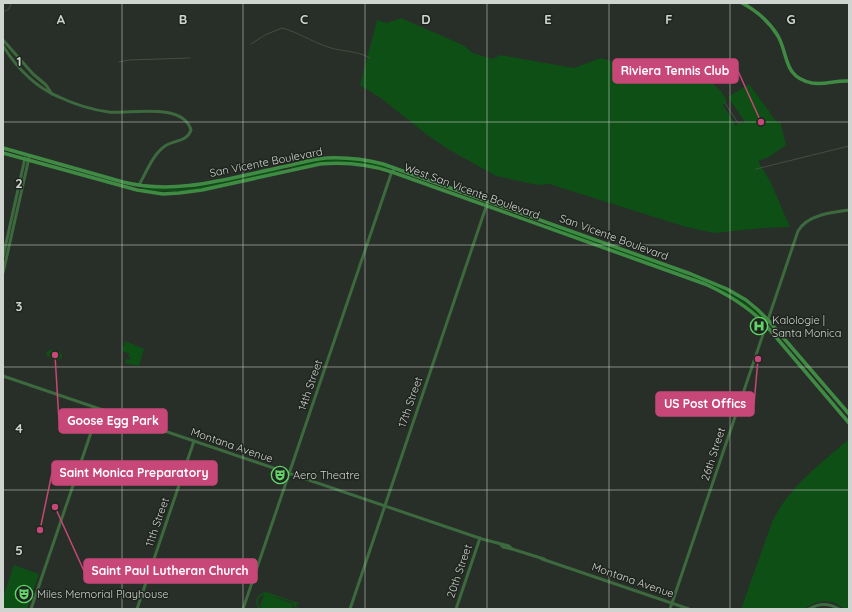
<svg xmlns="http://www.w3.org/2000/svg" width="852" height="612" font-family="Quicksand,sans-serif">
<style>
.green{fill:#0e4f16}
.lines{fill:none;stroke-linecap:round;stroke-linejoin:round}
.stream{stroke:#405041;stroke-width:1}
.tertiary{stroke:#3c693e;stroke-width:3}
.secondary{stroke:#408b44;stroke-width:3.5}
.grid{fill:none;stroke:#d0d4d0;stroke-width:1;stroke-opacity:0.55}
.labels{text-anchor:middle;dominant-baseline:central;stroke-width:3;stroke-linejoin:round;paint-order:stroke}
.street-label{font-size:11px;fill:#d0d4d0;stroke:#1f251e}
.poi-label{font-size:11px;fill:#d0d4d0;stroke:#1f251e;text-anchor:start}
.grid-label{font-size:13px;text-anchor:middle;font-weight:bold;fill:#d0d4d0;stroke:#1f251e;stroke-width:3;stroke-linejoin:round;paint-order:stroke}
.leader{fill:none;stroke:#c64778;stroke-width:1.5}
.callout-dot{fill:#c64778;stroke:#1f251e;stroke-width:1.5}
.callout{fill:#c64778;stroke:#c64778;stroke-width:1.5}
.callout-label{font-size:12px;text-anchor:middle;font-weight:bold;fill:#fff}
</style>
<rect width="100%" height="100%" fill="#282e28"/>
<g class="green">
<polygon points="401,18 463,45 473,53 493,59 500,55 574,68 601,58 667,78 677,69 695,76 714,77 714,85 721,91 727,101 723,105 736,126 740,121 742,123 745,122 728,97 749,84 768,110 770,110 769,112 777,123 780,121 786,145 769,157 758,161 771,183 790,227 763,228 714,233 686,227 549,184 537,185 496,176 448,149 426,134 382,99 360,85 377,20 387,23"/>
<path d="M 327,159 C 348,159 370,160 389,168 L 387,169 L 346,162 L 292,169 L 291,167 L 309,162 Z"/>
<path d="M 282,168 L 281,171 C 236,181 190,196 143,190 L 142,188 L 143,187 C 190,194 237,178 282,168 Z"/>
<polygon points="548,224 687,274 687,276 548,227"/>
<path d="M 692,276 C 723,286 741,298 765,318 L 764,320 C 743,301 719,289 692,278 Z"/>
<polygon points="125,341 135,345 135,346 137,346 144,349 139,366 125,363 126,359 130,360 131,359 128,356 130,354 122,351"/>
<path d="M 50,350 C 55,349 58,351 62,354 L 62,358 C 56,362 50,359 46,354 L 47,351 Z"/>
<path d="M 849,439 L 849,609 C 842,609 841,606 835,603 C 824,599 813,602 805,609 L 741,609 L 772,522 C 788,488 820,464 849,439 Z"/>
<polygon points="14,565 39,574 27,609 3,609 3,597"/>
<path d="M 266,592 L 299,603 L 299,605 L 296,604 L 298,609 L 296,609 L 292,602 L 265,594 L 293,604 L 292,609 L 266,609 L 260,607 L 264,594 C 257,597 255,604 262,609 L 259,609 C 253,601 256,594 266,592 Z"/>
</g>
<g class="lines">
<g class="stream">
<polyline points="3,12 9,9 11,3"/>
<path d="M 251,44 L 265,35 L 282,28 C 298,32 312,42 328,47 C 342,52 356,50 370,58"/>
<polyline points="119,62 129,60 190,58"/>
<polyline points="725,103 738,123"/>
<polyline points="756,169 849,146"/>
</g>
<g class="tertiary">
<polyline points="3,40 33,74 46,85 52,94"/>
<path d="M 3,46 C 17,68 35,87 59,97 C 74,104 93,110 109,112 C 130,114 183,102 191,130 C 187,142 174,140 165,146 C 153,154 146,173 139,185"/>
<polyline points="3,257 25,158"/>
<polyline points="3,273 29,158"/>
<polyline points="3,376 482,539 509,546 512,549 544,559"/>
<polyline points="501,545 503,547 512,549"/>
<polyline points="542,559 689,609"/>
<polyline points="31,609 99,409"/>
<polyline points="137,609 194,441"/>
<polyline points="243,609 391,174 395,168"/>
<polyline points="350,609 487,204"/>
<polyline points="456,609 480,538"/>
<path d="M 670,609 L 798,231 C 807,215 832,212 849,210"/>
<path d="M 809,609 C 819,603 829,603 839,609"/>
</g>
<g class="secondary">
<path d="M 742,3 C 757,11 769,21 778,36 C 789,56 783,77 812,83 C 825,85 836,80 849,81"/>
<path d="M 3,148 L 123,182 C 179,196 232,177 287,166 C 300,163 313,159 326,158 C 346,157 364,159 383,164 L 691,274 L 727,289 L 746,300 L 758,310 L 768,320 L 849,414"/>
<path d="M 3,153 L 137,190 L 163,194 L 179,193 L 202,190 L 320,164 C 345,162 368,164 392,172 L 705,284 C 727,294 747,306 764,323 L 849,423"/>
</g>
</g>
<path class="grid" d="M 122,3 L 122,609M 243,3 L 243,609M 365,3 L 365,609M 487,3 L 487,609M 609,3 L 609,609M 730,3 L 730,609M 3,122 L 849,122M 3,245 L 849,245M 3,367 L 849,367M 3,490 L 849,490"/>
<defs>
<symbol id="hospital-ring" viewBox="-11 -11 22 22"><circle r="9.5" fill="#1f251e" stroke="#62d469" stroke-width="1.5"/><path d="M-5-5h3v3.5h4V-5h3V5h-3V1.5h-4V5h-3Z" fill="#62d469"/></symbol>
<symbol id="theatre-ring" viewBox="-11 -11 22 22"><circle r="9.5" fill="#1f251e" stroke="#62d469" stroke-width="1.5"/><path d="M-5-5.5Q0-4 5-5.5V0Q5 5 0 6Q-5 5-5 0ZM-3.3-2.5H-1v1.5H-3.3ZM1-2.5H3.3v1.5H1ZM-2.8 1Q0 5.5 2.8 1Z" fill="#62d469"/></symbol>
</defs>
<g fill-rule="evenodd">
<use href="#hospital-ring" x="749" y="316" width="20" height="20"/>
<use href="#theatre-ring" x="270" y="465" width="20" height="20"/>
<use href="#theatre-ring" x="14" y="584" width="20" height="20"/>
</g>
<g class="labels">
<g class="street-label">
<text transform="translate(266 162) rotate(-11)">San Vicente Boulevard</text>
<text transform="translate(472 191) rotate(20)">West San Vicente Boulevard</text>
<text transform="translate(614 237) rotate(20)">San Vicente Boulevard</text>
<text transform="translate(310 385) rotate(-71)">14th Street</text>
<text transform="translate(410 402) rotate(-71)">17th Street</text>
<text transform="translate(232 445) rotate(19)">Montana Avenue</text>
<text transform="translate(713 454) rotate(-72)">26th Street</text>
<text transform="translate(157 522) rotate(-71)">11th Street</text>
<text transform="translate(459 571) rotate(-71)">20th Street</text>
<text transform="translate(633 580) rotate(19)">Montana Avenue</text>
</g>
<g class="poi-label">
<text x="772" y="320">Kalologie |<tspan x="772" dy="13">Santa Monica</tspan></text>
<text x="293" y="475">Aero Theatre</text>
<text x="37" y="594">Miles Memorial Playhouse</text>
</g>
</g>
<g class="grid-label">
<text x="61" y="24">A</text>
<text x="183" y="24">B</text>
<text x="304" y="24">C</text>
<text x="426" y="24">D</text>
<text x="548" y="24">E</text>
<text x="669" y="24">F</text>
<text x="791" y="24">G</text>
<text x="19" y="66">1</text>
<text x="19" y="188">2</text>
<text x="19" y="311">3</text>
<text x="19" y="433">4</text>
<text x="19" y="555">5</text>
</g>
<path class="leader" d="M761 122L738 71M758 359L754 404M55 355L59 421M40 530L52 473M55 507L84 571"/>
<g class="callout-dot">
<circle cx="761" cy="122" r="4"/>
<circle cx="758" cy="359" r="4"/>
<circle cx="55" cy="355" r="4"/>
<circle cx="40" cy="530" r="4"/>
<circle cx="55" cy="507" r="4"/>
</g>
<g class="callout">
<rect x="613" y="59" width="125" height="24" rx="4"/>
<rect x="656" y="392" width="98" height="24" rx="4"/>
<rect x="59" y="409" width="108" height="24" rx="4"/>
<rect x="52" y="461" width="165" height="24" rx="4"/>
<rect x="84" y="559" width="173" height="24" rx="4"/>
</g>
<g class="callout-label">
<text x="675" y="75">Riviera Tennis Club</text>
<text x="705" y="408">US Post Offics</text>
<text x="113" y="425">Goose Egg Park</text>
<text x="134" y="477">Saint Monica Preparatory</text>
<text x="170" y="575">Saint Paul Lutheran Church</text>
</g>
<rect width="852" height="612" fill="none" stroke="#d0d4d0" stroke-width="8"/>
</svg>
